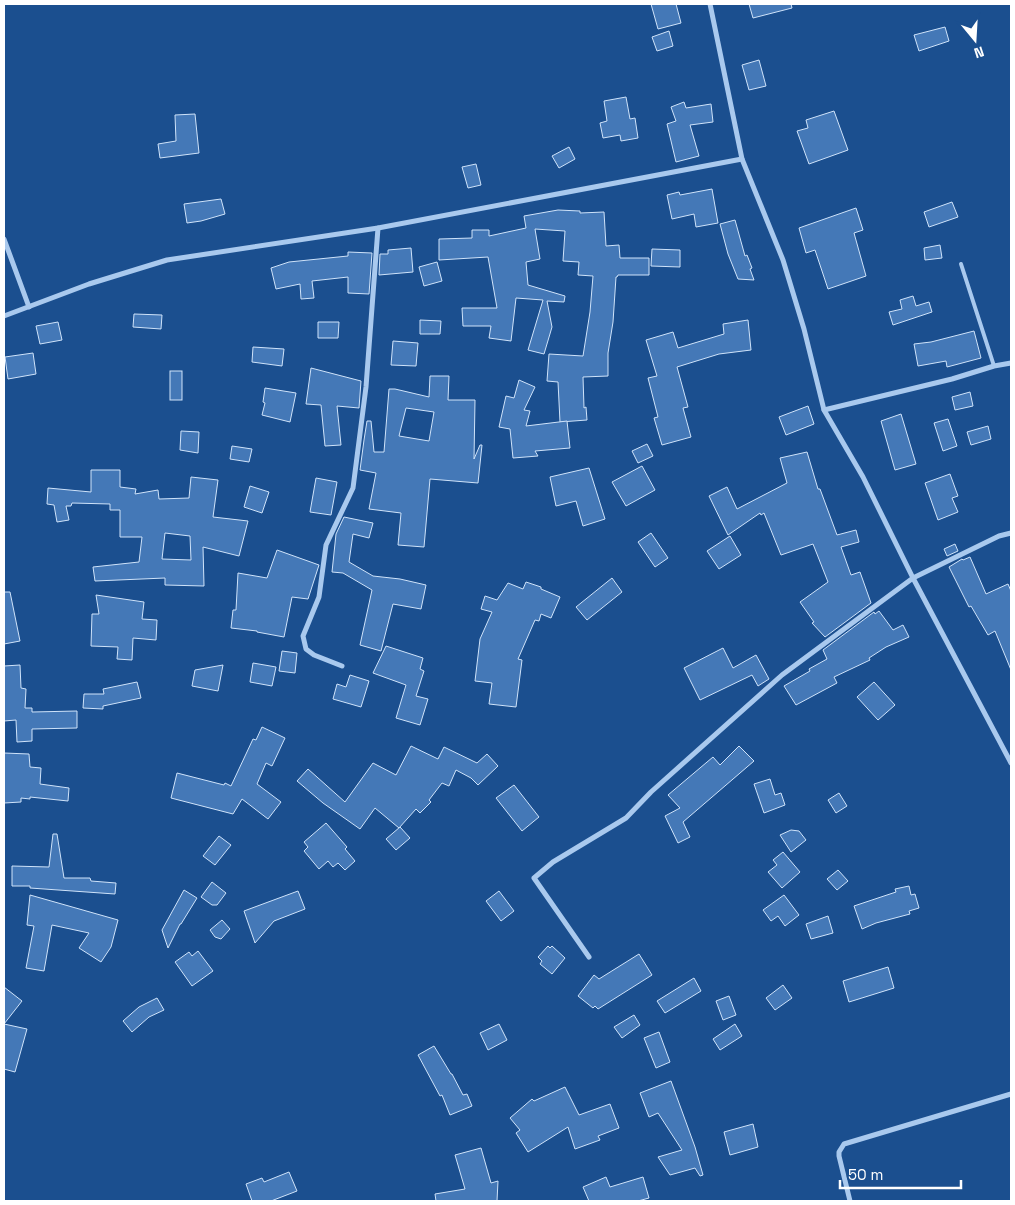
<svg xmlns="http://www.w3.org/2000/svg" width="1015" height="1205" font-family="'Space Grotesk',sans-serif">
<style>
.building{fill:#4478b7;stroke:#cfe3fa;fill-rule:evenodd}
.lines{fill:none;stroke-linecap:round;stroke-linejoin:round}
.service{stroke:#a9c9ee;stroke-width:4}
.minor{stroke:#a9c9ee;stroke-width:5}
</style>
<rect width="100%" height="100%" fill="#1b4f8f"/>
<g class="building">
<polygon points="651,4 676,4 681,23 658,29"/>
<polygon points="749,4 791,4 792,8 753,18"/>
<polygon points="945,27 949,41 919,51 914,35"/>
<polygon points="669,31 673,46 657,51 652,37"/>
<polygon points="759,60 766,86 749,90 742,65"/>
<polygon points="626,97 630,119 635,118 638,138 621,141 620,135 603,138 600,123 607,121 604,101"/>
<polygon points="684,102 686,108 711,104 713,122 690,125 699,156 676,162 667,124 676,121 671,107"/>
<polygon points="834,111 848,150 809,164 797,131 808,128 806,120"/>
<polygon points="195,114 199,153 160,158 158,144 176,141 175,115"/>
<polygon points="569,147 575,159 559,168 552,156"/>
<polygon points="476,164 481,185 468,188 462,167"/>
<polygon points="712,189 718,223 696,227 694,214 672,219 667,195 679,192 680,195"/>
<polygon points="221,199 225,214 201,221 187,223 184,204"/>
<polygon points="952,202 958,217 929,227 924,212"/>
<polygon points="856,208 863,230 854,233 866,276 828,289 815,250 806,253 799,228"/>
<polygon points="558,210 580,211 580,213 604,212 606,246 619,245 620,258 649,258 649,275 618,275 617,277 616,277 613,322 608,353 608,376 583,377 584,408 586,407 587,420 560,422 558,382 547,381 549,354 583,356 590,312 593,276 578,275 579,262 563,261 565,231 535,229 540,259 526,262 528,285 565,296 564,302 547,301 552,327 544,354 528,350 543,300 516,298 511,341 489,338 491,326 463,326 462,308 497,308 488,257 439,260 439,239 472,238 472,230 489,230 489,236 526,228 524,216"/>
<polygon points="735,220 745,256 747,255 752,268 750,269 754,280 738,279 728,254 720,224"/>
<polygon points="940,245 942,258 925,260 924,248"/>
<polygon points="411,248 413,272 379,275 380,254 388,254 388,250"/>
<polygon points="652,249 680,250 680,267 651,266"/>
<polygon points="348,252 372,253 369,294 348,293 348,277 312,281 314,298 301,299 300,284 276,289 271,268 289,262 348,256"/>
<polygon points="437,262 442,281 424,286 419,267"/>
<polygon points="913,296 916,306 929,302 932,312 893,325 889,312 902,309 900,300"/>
<polygon points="134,314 162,315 161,329 133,327"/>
<polygon points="420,320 441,321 440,334 420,334"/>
<polygon points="748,320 751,350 719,354 677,367 688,407 683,408 691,437 662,445 654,418 658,417 648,378 657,376 646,340 673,332 678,348 724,334 723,324"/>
<polygon points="58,322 62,340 40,344 36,326"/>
<polygon points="318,322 339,322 338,338 318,338"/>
<polygon points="974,331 981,358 947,367 946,361 918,366 914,344 931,342"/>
<polygon points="393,341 418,343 416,366 391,365"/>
<polygon points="253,347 284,349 282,366 252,362"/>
<polygon points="33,353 36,374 8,379 5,357"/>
<polygon points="311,368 361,381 359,408 337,406 341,445 325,446 321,405 306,404"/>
<rect x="170" y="371" width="12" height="29"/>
<path d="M 430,376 L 449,376 L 448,400 L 475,400 L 474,459 L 480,445 L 482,445 L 478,483 L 430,479 L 424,547 L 398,545 L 401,513 L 369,509 L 376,473 L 360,470 L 364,440 L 367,421 L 371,421 L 374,452 L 384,452 L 389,389 L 395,389 L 429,397 ZM 406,408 L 434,412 L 429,441 L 399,436 Z"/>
<polygon points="519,380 535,387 524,410 530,411 526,426 567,421 570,448 535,451 538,456 513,458 510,429 499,427 506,396 514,398"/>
<polygon points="265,388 296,393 290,422 262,415 265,403 263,402"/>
<polygon points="970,392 973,406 955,410 952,397"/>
<polygon points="808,406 814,424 786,435 779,417"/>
<polygon points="901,414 916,464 895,470 881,421"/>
<polygon points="948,419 957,446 943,451 934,423"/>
<polygon points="988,426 991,439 971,445 967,432"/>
<polygon points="181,431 199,432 198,453 180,450"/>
<polygon points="647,444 653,456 638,463 632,451"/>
<polygon points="232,446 252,449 249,462 230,459"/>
<polygon points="807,452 818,489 820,489 837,535 856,530 859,542 841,547 851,575 860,572 871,603 825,637 812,623 814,622 800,602 828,582 813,544 781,555 764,513 761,515 760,513 728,535 709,496 727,487 737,509 787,483 780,458"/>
<polygon points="642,466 655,490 626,506 612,482"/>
<polygon points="589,468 605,519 583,526 576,501 556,506 550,477"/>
<path d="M 91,470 L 120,470 L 120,487 L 136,489 L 135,494 L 158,490 L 159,499 L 189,498 L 191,477 L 218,480 L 213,517 L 248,521 L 239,556 L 203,547 L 204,586 L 165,585 L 165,578 L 95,581 L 93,567 L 139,562 L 142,537 L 120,537 L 120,510 L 110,510 L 110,504 L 72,503 L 71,506 L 66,506 L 69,520 L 57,522 L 54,505 L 47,504 L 48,488 L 91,492 ZM 165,533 L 190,536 L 191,560 L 162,559 Z"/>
<polygon points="950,474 958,496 952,498 958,512 938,520 925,483"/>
<polygon points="316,478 337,482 331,515 310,512"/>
<polygon points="250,486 269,492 262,513 244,507"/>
<polygon points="344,517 373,523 369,538 353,534 349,562 373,576 400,579 426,585 421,609 393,604 381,651 360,645 372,590 343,573 332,572 336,534"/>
<polygon points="651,533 668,558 655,567 638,542"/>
<polygon points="730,536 741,555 719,569 707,551"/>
<polygon points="955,544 958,551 947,556 944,549"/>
<polygon points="277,550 319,565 308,599 292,597 284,637 257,632 257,631 231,628 233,610 236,610 238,573 267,578"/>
<polygon points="970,557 986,594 1008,584 1011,591 1011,670 995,631 988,635 971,606 969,607 949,567 962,559 963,560"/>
<polygon points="612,578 622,592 587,620 576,607"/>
<polygon points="526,582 541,587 541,589 560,597 551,618 541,614 539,621 535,620 518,659 522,660 516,707 489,704 492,683 475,681 480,639 492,612 481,609 485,596 497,600 508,583 523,589"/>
<polygon points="4,592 10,592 20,641 4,644"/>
<polygon points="96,595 144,602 142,619 157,620 156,640 133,638 132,660 117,659 118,647 91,646 92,614 99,614"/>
<polygon points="879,611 893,630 903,625 909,637 886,647 869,658 870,660 834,677 837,683 796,705 784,686 810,671 809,669 827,659 823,650 874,612 875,614"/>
<polygon points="386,646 423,658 420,669 424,671 416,696 428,699 420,725 396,718 406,685 373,673"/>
<polygon points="723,648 733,668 756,655 769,679 758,686 752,675 700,700 684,668"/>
<polygon points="282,651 297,653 295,673 279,671"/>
<polygon points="253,663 276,667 272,686 250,682"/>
<polygon points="20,665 21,688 26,689 25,708 32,708 32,712 77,711 77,728 32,729 32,741 17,742 16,720 4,721 4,666"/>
<polygon points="223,665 218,691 192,686 195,670"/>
<polygon points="350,675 369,681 361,707 333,699 337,684 346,687"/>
<polygon points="137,682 141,698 103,706 103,709 83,708 84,694 104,694 103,689"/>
<polygon points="874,682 895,705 878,720 857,697"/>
<polygon points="262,727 285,738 272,766 266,763 257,784 281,802 268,819 242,799 233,814 171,798 177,773 224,785 225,783 231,786 253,739 256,740"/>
<polygon points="411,746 438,759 444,747 477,763 487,754 498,766 478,785 471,778 456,770 449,786 442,783 429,800 431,802 420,813 416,809 399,828 375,808 360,829 323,803 297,781 308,769 345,802 373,763 396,775"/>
<polygon points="739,746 754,761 683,822 690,837 678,843 665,816 680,808 668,795 713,757 720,765"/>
<polygon points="4,753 29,754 30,767 41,768 40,784 69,788 68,801 30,797 30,799 21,798 21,802 4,803"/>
<polygon points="770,779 775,795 781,793 785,805 764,813 754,784"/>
<polygon points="514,785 539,817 522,831 496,798"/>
<polygon points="839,793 847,806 836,813 828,800"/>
<polygon points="326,823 347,847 345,849 355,861 345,870 338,863 333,867 328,861 319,869 304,851 308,847 304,842"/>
<polygon points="400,827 410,838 396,850 386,839"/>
<polygon points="791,830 799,831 806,840 791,852 780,835"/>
<polygon points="53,834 57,834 64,878 90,878 91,881 116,883 115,894 30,888 30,886 12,886 12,866 49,867"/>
<polygon points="219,836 231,845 215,865 203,856"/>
<polygon points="783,852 800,872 782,888 768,872 777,865 773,860"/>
<polygon points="838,870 848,881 837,890 827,879"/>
<polygon points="212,882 226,893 217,905 212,905 201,897"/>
<polygon points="909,886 911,895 915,894 919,908 909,911 910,914 876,923 862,929 854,906 896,892 895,889"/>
<polygon points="184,890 197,898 181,924 180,924 168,948 162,930"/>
<polygon points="298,891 305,909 274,921 255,943 244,911"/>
<polygon points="499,891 514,911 501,921 486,901"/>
<polygon points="30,895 118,920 111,947 101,962 79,948 89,933 52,925 44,971 26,968 34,926 27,925"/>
<polygon points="784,895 799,915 785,926 778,916 771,921 763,910"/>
<polygon points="828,916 833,933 811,939 806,924"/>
<polygon points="222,920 230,929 221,939 215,937 210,930"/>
<polygon points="548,946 550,948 552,946 565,958 552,974 540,964 542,961 538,957"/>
<polygon points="198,951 213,971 192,986 175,962 189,952 192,956"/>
<polygon points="639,954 652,975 598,1009 595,1006 593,1008 578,996 594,975 599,979"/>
<polygon points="888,967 894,988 849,1002 843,981"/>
<polygon points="694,978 701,991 665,1013 657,1001"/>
<polygon points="783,985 792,998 775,1010 766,998"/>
<polygon points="4,987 22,1001 4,1024 27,1029 15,1072 4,1069"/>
<polygon points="729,996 736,1015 723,1020 716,1001"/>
<polygon points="157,998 164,1010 149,1017 132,1032 123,1021 139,1007"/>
<polygon points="634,1015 640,1025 622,1038 614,1027"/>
<polygon points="499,1024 507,1040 488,1050 480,1033"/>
<polygon points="735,1024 742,1036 720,1050 713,1039"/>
<polygon points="659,1032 670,1062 656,1068 644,1038"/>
<polygon points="434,1046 451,1074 452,1074 463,1095 467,1094 472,1106 450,1115 442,1095 440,1096 418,1055"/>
<polygon points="671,1081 695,1147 703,1175 700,1176 695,1168 670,1175 658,1157 682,1150 658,1113 649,1117 640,1093"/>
<polygon points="565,1087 579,1115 610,1104 619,1128 598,1136 600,1140 575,1149 568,1127 528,1152 516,1133 520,1130 510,1118 532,1099 534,1101"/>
<polygon points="753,1124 758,1147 730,1155 724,1132"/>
<polygon points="481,1148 491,1183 498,1181 497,1201 436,1201 435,1194 465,1189 455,1155"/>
<polygon points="289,1172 297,1191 271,1201 252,1201 246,1184 262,1178 264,1182"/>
<polygon points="606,1177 610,1187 643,1177 649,1198 638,1201 589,1201 583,1187"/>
</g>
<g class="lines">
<polyline class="service" points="961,264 994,366"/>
<g class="minor">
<polyline points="710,4 742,159 783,260 804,329 824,410 863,477 913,578 1011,763"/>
<polyline points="4,239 29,307"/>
<polyline points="4,316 89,284 167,260 378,228 742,159"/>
<polyline points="824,410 952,379 994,366 1011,363"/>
<polyline points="342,666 314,655 306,649 303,636 319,597 326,545 353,488 366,387 378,228"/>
<polyline points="589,957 534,878 553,862 626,818 651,792 782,675 913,578 999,536 1011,533"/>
<polyline points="850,1201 839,1156 839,1152 844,1144 1011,1094"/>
</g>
</g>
<rect width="1015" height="1205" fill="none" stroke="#ffffff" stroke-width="10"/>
<g transform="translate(975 40) rotate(162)" stroke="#1b4f8f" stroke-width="4" paint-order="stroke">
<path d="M0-4L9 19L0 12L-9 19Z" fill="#ffffff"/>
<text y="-8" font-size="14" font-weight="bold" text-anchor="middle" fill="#ffffff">N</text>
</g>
<path d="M840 1180v8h121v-8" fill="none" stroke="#ffffff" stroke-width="2.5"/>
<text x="848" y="1180" font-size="15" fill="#ffffff" stroke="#1b4f8f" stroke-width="4" paint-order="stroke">50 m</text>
</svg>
